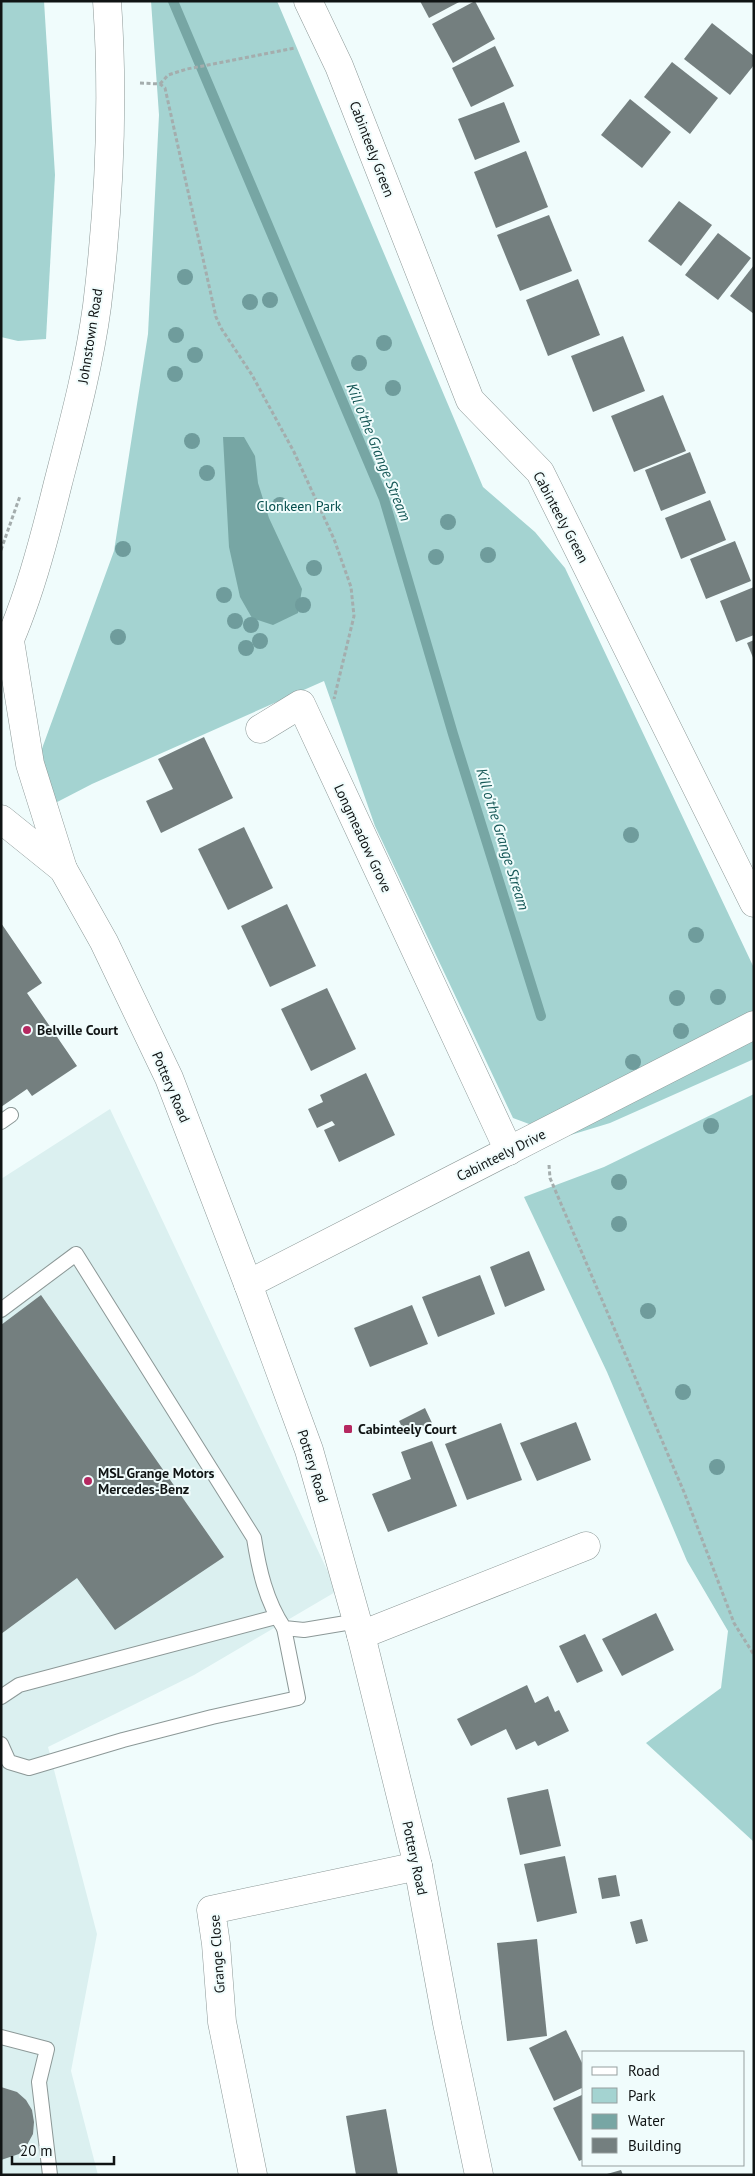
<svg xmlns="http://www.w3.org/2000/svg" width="755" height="2176" font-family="'PT Sans',sans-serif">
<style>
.built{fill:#dbf0f0}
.green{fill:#a4d3d1}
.water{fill:#77a6a4}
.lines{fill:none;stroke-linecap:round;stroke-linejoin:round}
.stream{stroke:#77a6a4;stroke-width:10}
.building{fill:#747f7f}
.service-casing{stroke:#8c9897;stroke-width:16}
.minor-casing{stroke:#8c9897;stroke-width:29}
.tertiary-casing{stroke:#8c9897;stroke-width:29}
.path{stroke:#a4adad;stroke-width:3;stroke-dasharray:4 2.5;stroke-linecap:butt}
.service{stroke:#fff;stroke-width:14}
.minor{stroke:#fff;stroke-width:28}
.tertiary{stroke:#fff;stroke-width:28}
.tree{fill:#6f9c9c}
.poi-dot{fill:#b52860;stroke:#f0fcfc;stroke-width:2}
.labels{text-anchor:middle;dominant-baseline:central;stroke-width:4;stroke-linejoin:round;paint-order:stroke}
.street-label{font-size:14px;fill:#101414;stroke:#f0fcfc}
.park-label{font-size:14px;fill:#054e4d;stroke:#f0fcfc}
.poi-label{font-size:14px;font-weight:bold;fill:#101414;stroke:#f0fcfc;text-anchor:start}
.water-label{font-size:15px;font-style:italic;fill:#165857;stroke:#f0fcfc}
</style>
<rect width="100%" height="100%" fill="#f0fcfc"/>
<polygon class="built" points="110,1109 337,1591 194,1675 48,1747 97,1934 71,2071 98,2175 1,2175 1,1179"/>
<g class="green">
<polygon points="1,1 44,1 55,175 46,339 18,341 1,337"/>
<polygon points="151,1 277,1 483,487 535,532 565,568 754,968 754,1059 610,1123 564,1137 513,1118 375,826 324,681 92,784 34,814 40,754 114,551 148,334 159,115"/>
<polygon points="754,1094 754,1842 646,1743 721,1688 728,1631 687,1561 607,1372 524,1197 604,1167"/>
</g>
<polygon class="water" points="223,437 244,437 255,456 258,483 269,518 302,589 298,613 273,625 252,618 240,597 229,547"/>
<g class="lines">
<polyline class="stream" points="173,1 384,499 453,734 541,1016"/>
</g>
<g class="building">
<polygon points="420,1 461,1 429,18"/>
<polygon points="475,1 495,39 453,63 432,24"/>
<polygon points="712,23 754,56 754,65 730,95 684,59"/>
<polygon points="495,46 514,86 471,107 452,68"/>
<polygon points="672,62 718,98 690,134 644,97"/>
<polygon points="630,99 671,132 642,168 601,135"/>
<polygon points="504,102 520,142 475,160 458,119"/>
<polygon points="526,151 548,207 496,228 474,172"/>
<polygon points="679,201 712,225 681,266 648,241"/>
<polygon points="549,215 572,271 520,291 497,235"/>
<polygon points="718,233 751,258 718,300 685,275"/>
<polygon points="754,265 754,314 730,296"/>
<polygon points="578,279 600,335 548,356 526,300"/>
<polygon points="623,336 645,391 593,412 571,356"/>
<polygon points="663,395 686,451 634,472 611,416"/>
<polygon points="690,452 706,493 661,511 645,470"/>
<polygon points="710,500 726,540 681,559 665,518"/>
<polygon points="735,541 751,581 706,599 690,559"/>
<polygon points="754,587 754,635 736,642 720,601"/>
<polygon points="754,640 754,660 747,643"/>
<polygon points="204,737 233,798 161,833 146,801 173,789 158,759"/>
<polygon points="244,827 273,888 228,910 198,849"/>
<polygon points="287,904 316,966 270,987 241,926"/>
<polygon points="1,923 42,983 27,993 77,1066 32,1096 27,1089 1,1107"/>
<polygon points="327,988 356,1049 311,1071 281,1009"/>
<polygon points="366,1073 395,1135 339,1162 324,1130 335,1125 332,1121 317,1128 308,1109 323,1102 320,1095"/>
<polygon points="529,1251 545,1290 505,1307 490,1267"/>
<polygon points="480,1275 495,1314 438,1337 422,1297"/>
<polygon points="41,1295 224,1557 115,1630 77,1578 1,1634 1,1325"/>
<polygon points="412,1305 428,1344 370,1367 354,1328"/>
<polygon points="425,1408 432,1423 406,1435 399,1421"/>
<polygon points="576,1422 591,1460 537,1481 520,1443"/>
<polygon points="501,1423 522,1480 467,1500 445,1444"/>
<polygon points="432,1441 457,1506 388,1532 372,1494 411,1479 401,1452"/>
<polygon points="656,1613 674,1650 622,1676 602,1639"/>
<polygon points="585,1634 603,1671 577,1683 559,1646"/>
<polygon points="527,1685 535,1703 548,1696 555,1712 559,1710 569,1731 538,1746 535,1741 516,1750 506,1729 471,1746 457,1719"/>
<polygon points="548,1789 561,1846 520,1855 507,1798"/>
<polygon points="565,1856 577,1913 537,1922 524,1864"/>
<polygon points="616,1875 620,1896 602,1899 598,1878"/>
<polygon points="642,1919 648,1941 636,1944 630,1922"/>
<polygon points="537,1939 547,2036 507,2041 497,1943"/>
<polygon points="566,2030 584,2067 584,2087 554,2101 529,2048"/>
<polygon points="1,2087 17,2092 26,2100 32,2110 34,2122 33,2134 27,2145 19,2154 1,2160"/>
<polygon points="584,2094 584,2159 579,2161 553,2108"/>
<polygon points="386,2109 398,2175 356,2175 346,2116"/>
<polygon points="621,2170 623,2175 607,2175 607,2174"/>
</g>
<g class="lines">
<defs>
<g id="service">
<polyline points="1,1122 11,1115"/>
<path d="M 1,1310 L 76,1254 L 254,1538 C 259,1570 266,1601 284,1628 L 304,1630 L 358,1621"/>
<polyline points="1,1697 19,1685 276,1617"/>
<polyline points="1,1744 9,1762 29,1768 123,1740 212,1717 298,1698 284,1628"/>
<polyline points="1,2037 47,2049 39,2082 50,2175"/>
</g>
<g id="minor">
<polyline points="308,1 339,66 470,400 540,472 754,903"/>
<polyline points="260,729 301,704 509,1151"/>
<polyline points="248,1284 754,1025"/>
<polyline points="361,1635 586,1546"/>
<polyline points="253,2175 222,2022 216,1944 211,1910 418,1866"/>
</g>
<g id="tertiary">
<polyline points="10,641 30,764 63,869"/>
<path d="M 1,659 C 27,606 44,540 58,483 C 73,425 89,366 97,306 C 109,207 114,101 107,1"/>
<polyline points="1,819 63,869 104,942 169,1078 248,1284 309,1450 361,1635 418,1866 447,2023 479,2175"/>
</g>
</defs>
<use href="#service" class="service-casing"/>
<use href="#minor" class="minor-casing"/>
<use href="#tertiary" class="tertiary-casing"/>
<g class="path">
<polyline points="140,83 160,84 165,88 216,317 221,328 252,375 294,452 334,539 351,587 354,616 334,699"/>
<polyline points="160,84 168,75 187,69 295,48"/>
<polyline points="1,550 20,496"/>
<polyline points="549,1165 550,1178 684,1492 734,1623 754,1655"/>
</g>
<use href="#service" class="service"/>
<use href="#minor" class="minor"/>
<use href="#tertiary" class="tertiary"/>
</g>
<g class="tree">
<circle cx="185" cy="277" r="8"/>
<circle cx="270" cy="300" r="8"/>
<circle cx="250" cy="302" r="8"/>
<circle cx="176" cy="335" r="8"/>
<circle cx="384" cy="343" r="8"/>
<circle cx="195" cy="355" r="8"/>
<circle cx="359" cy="363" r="8"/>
<circle cx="175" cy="374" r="8"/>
<circle cx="393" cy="388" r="8"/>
<circle cx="192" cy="441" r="8"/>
<circle cx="207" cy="473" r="8"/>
<circle cx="280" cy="505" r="8"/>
<circle cx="448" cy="522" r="8"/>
<circle cx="123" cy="549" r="8"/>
<circle cx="488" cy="555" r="8"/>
<circle cx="436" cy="557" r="8"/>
<circle cx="314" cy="568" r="8"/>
<circle cx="224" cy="595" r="8"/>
<circle cx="303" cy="605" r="8"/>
<circle cx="235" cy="621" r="8"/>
<circle cx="251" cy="625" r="8"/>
<circle cx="118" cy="637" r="8"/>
<circle cx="260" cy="641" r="8"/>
<circle cx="246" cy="648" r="8"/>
<circle cx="631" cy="835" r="8"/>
<circle cx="696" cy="935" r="8"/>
<circle cx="718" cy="997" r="8"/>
<circle cx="677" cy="998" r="8"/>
<circle cx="681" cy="1031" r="8"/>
<circle cx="633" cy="1062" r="8"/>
<circle cx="711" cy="1126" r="8"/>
<circle cx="619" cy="1182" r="8"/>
<circle cx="619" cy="1224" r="8"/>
<circle cx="648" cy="1311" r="8"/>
<circle cx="683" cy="1392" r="8"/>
<circle cx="717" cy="1467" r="8"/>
</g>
<g class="poi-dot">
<circle cx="27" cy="1030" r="5"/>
<rect x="343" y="1424" width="10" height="10" rx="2.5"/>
<circle cx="88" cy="1481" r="5"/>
</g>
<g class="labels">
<g class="street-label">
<text transform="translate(372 149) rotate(69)">Cabinteely Green</text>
<text transform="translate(90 336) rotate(-81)">Johnstown Road</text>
<text transform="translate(561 517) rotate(62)">Cabinteely Green</text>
<text transform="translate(363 838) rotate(65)">Longmeadow Grove</text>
<text transform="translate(171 1087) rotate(67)">Pottery Road</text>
<text transform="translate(501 1155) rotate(-27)">Cabinteely Drive</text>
<text transform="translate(313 1466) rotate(73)">Pottery Road</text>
<text transform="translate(415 1858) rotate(78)">Pottery Road</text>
<text transform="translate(217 1954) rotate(-94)">Grange Close</text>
</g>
<g class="park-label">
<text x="299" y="506">Clonkeen Park</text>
</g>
<g class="poi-label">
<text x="37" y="1030">Belville Court</text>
<text x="358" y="1429">Cabinteely Court</text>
<text x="98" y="1473">MSL Grange Motors<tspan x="98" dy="16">Mercedes-Benz</tspan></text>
</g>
<g class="water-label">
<text transform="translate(379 452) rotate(68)">Kill o'the Grange Stream</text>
<text transform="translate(503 839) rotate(73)">Kill o'the Grange Stream</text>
</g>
</g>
<rect width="755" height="2176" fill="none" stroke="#101414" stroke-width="5"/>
<rect x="582" y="2051" width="162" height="115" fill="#f0fcfc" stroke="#969f9f"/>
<rect x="592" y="2067" width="25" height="8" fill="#ffffff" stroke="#969f9f"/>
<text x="628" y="2076" font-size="15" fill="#101414">Road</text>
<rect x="592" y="2088" width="25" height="15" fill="#a4d3d1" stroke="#969f9f"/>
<text x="628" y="2101" font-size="15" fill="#101414">Park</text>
<rect x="592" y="2114" width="25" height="15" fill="#77a6a4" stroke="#969f9f"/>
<text x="628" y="2126" font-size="15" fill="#101414">Water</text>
<rect x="592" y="2138" width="25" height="15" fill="#747f7f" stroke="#969f9f"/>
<text x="628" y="2151" font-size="15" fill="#101414">Building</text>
<path d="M12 2156v8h102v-8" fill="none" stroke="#101414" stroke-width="2.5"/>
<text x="20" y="2156" font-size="15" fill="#101414" stroke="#f0fcfc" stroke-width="4" paint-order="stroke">20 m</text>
</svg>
